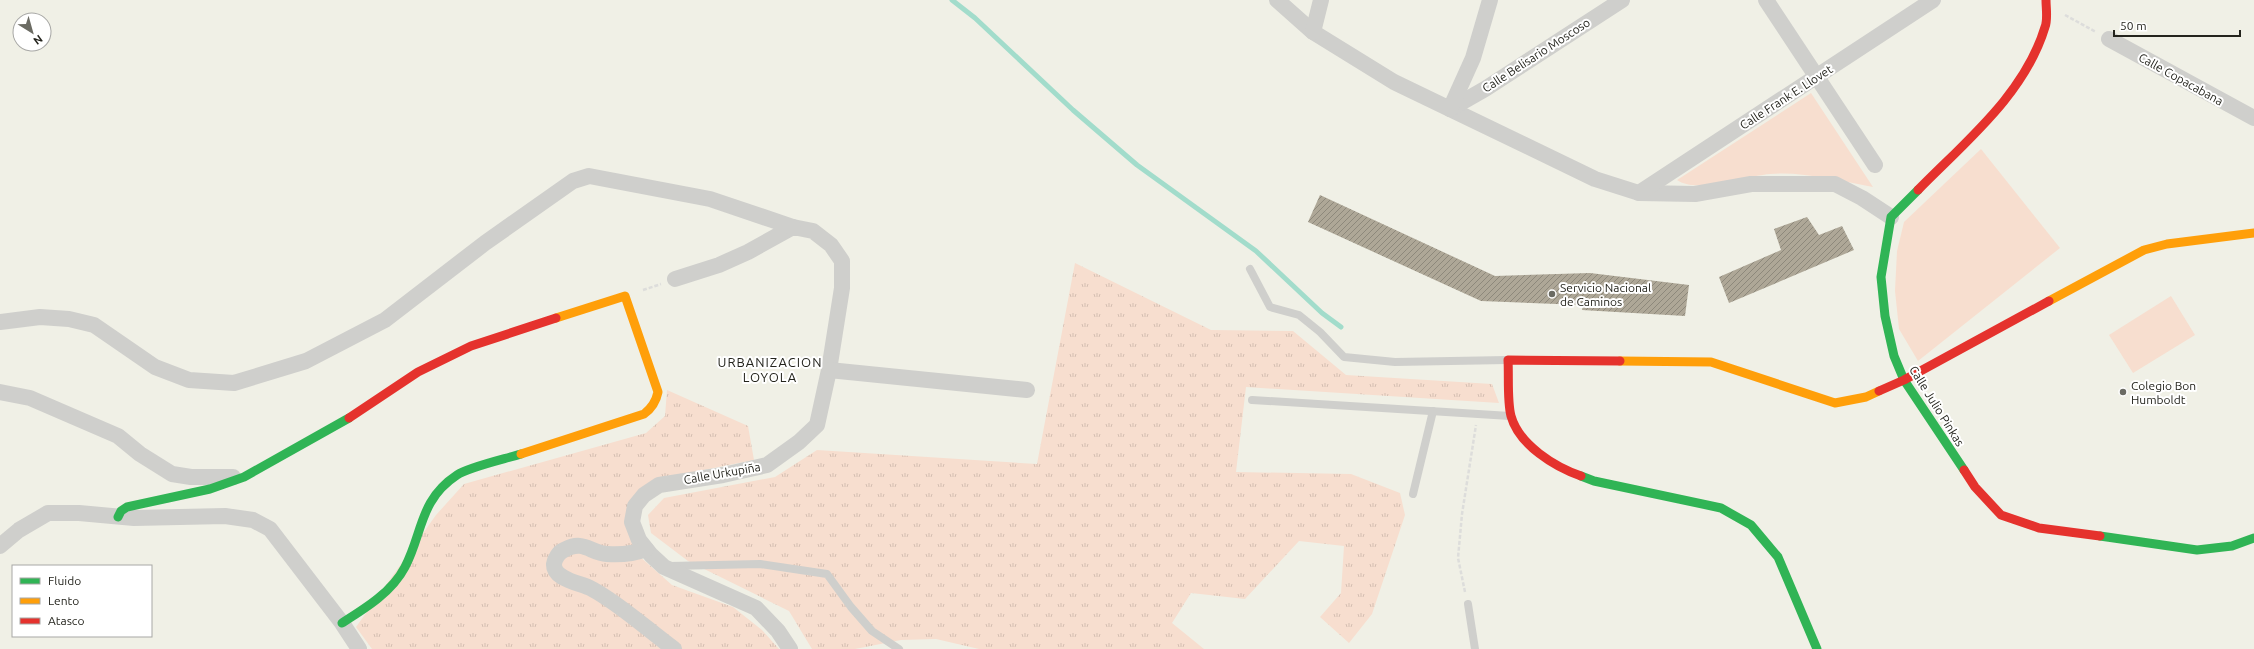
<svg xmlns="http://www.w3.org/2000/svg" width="2254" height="649" font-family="Ubuntu,sans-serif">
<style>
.grass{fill:url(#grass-tufts)}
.park{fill:#f7decf}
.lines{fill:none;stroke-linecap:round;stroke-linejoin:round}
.stream{stroke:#a2dccb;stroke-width:5}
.building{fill:url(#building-hatch)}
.path{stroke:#dddddb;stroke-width:2.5;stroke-dasharray:4 2;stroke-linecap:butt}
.lane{stroke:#cfcfcc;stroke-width:8}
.street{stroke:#cfcfcc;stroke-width:16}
.fast{stroke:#30b455;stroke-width:9}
.slow{stroke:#ff9f0a;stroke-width:9}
.jam{stroke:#e5322d;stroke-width:9}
.poi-dot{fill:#6b6b63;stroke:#fff;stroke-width:1.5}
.labels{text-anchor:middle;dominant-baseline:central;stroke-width:4;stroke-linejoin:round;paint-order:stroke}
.street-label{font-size:12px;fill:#24241d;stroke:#fff}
.poi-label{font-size:12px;fill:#24241d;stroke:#fff;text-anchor:start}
.neighbourhood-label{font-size:13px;letter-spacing:1px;fill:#24241d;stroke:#fff}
</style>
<defs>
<pattern id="grass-tufts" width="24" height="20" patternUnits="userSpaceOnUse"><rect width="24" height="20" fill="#f7decf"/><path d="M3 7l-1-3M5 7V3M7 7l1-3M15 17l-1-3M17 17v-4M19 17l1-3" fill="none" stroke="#d4beb1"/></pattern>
<pattern id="building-hatch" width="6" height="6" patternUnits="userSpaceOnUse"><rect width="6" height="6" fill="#aea797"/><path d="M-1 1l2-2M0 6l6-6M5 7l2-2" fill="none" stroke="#8d887b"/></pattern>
</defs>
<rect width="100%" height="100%" fill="#f0f0e6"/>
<g class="grass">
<polygon points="1075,263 1211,330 1293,331 1346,375 1492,384 1499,403 1246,387 1236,472 1351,474 1400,493 1405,515 1372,614 1349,643 1320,617 1341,593 1344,546 1299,541 1245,599 1191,593 1172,623 1204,649 979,649 936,639 901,640 855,649 812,649 789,611 688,561 651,533 648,515 664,498 775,477 817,450 1037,464"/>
<polygon points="667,390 748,426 754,460 663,478 630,522 638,555 672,585 733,607 762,630 779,649 372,649 356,627 436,515 464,484 646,433 665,416"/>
</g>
<g class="park">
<path d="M 1811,93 L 1873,187 C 1843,181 1800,171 1770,174 C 1746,176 1696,194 1677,180 Z"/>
<polygon points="1981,149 2060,248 1918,361 1899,329 1895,291 1897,251 1904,222"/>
<polygon points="2171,296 2195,335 2133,373 2109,335"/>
</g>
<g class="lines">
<polyline class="stream" points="952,0 975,18 1073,110 1137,165 1256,251 1322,313 1341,327"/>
</g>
<g class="building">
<polygon points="1320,195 1495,276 1590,273 1689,285 1685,316 1582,310 1583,305 1481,301 1308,222"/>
<polygon points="1807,217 1819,235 1842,226 1854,250 1729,303 1719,277 1781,250 1774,229"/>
</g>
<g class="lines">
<g class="path">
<polyline points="2065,15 2096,32"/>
<polyline points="643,290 661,284"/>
<polyline points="1465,592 1458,558 1462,514 1476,425"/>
</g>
<g class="lane">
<polyline points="1250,269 1270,307 1299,315 1320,332 1344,357 1395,362 1507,360"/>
<polyline points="1252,400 1510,416"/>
<polyline points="1413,494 1433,411"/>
<polyline points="670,566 760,564 827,574 851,607 872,631 899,649"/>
<polyline points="1468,604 1475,649"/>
</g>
<g class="street">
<polyline points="1277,0 1313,32 1394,82 1595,179 1639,193 1695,194 1751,184 1835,184 1862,198 1891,217"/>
<polyline points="1766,0 1875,165"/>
<polyline points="1313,32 1321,0"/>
<polyline points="2109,39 2254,118"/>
<polyline points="1450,109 1485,89 1622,0"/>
<polyline points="1450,109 1473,58 1490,0"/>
<polyline points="1639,193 1933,0"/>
<polyline points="675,279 719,265 748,252 793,227 813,231 831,245 842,261 842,288 829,370 817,425 799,442 767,465 723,475 659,485 644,495 635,506 632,522 639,540 651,555 664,567 756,608 778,631 790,649"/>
<polyline points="0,322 40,317 69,319 94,325 155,367 189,380 234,383 306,361 385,320 485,243 573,181 589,176 710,199 793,227"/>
<polyline points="829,370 1027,390"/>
<polyline points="0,392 30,398 118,436 140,454 172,474 191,477 233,477"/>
<polyline points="0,546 19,530 48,513 79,513 134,518 225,516 253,520 270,529 342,623 359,649"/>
<path d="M 646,549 C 633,554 621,555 607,554 C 590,553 584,539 564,550 C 559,552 555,558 554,564 C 553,580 582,583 592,589 C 620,604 648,630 674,649"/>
</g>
<g class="fast">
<polyline points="1918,190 1891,217 1881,277 1885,316 1894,356 1904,380 1964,470"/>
<polyline points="1581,476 1594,481 1721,508 1751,525 1778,557 1817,649"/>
<polyline points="118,517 121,511 127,507 210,489 244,477 349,418"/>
<polyline points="2100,536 2197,550 2232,546 2254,538"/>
<path d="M 342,623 C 366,608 392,592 405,567 C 423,533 419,500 457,475 C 469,467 505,459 521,454"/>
</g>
<g class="slow">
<polyline points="2049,301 2144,250 2167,244 2254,233"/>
<polyline points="1620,361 1711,362 1835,403 1866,397 1879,391"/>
<path d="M 521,454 L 644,414 C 652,408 656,402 658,392 L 625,296 L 556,318"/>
</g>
<g class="jam">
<path d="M 1918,190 C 1965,142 2025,94 2045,27 C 2048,20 2046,8 2046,0"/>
<polyline points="1879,391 1904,380 2049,301"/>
<polyline points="349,418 418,372 471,346 556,318"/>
<polyline points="1964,470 1975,487 2001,515 2039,528 2100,536"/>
<path d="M 1581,476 C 1555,467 1519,445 1511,416 C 1507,401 1509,376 1508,360 L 1620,361"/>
</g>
</g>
<g class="poi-dot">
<circle cx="1552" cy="294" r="4"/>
<circle cx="2123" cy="392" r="4"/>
</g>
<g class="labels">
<g class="street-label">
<text transform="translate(1536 55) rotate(-33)">Calle Belisario Moscoso</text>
<text transform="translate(2181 79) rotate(29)">Calle Copacabana</text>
<text transform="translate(1786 97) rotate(-33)">Calle Frank E. Llovet</text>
<text transform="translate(1937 406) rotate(58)">Calle Julio Pinkas</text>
<text transform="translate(722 473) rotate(-10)">Calle Urkupiña</text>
</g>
<g class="poi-label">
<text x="1560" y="287">Servicio Nacional<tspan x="1560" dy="14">de Caminos</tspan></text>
<text x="2131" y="385">Colegio Bon<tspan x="2131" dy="14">Humboldt</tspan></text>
</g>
<g class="neighbourhood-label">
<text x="770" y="362">URBANIZACION<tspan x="770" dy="15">LOYOLA</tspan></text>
</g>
</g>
<rect x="12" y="565" width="140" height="72" fill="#ffffff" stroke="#a7a7a5"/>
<rect x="20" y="578" width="20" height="6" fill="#30b455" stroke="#a7a7a5"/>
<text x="48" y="585" font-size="12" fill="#24241d">Fluido</text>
<rect x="20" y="598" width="20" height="6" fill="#ff9f0a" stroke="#a7a7a5"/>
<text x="48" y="605" font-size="12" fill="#24241d">Lento</text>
<rect x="20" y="618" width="20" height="6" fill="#e5322d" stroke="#a7a7a5"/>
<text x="48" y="625" font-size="12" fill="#24241d">Atasco</text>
<g transform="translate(32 32) rotate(143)"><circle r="19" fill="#ffffff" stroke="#a7a7a5"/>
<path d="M0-3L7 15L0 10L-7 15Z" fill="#6b6b63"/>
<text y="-6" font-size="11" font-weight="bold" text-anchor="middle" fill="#24241d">N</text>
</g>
<path d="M2114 30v6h126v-6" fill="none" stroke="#24241d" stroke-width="2"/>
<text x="2120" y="30" font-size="12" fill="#24241d" stroke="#ffffff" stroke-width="3" paint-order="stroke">50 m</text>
</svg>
